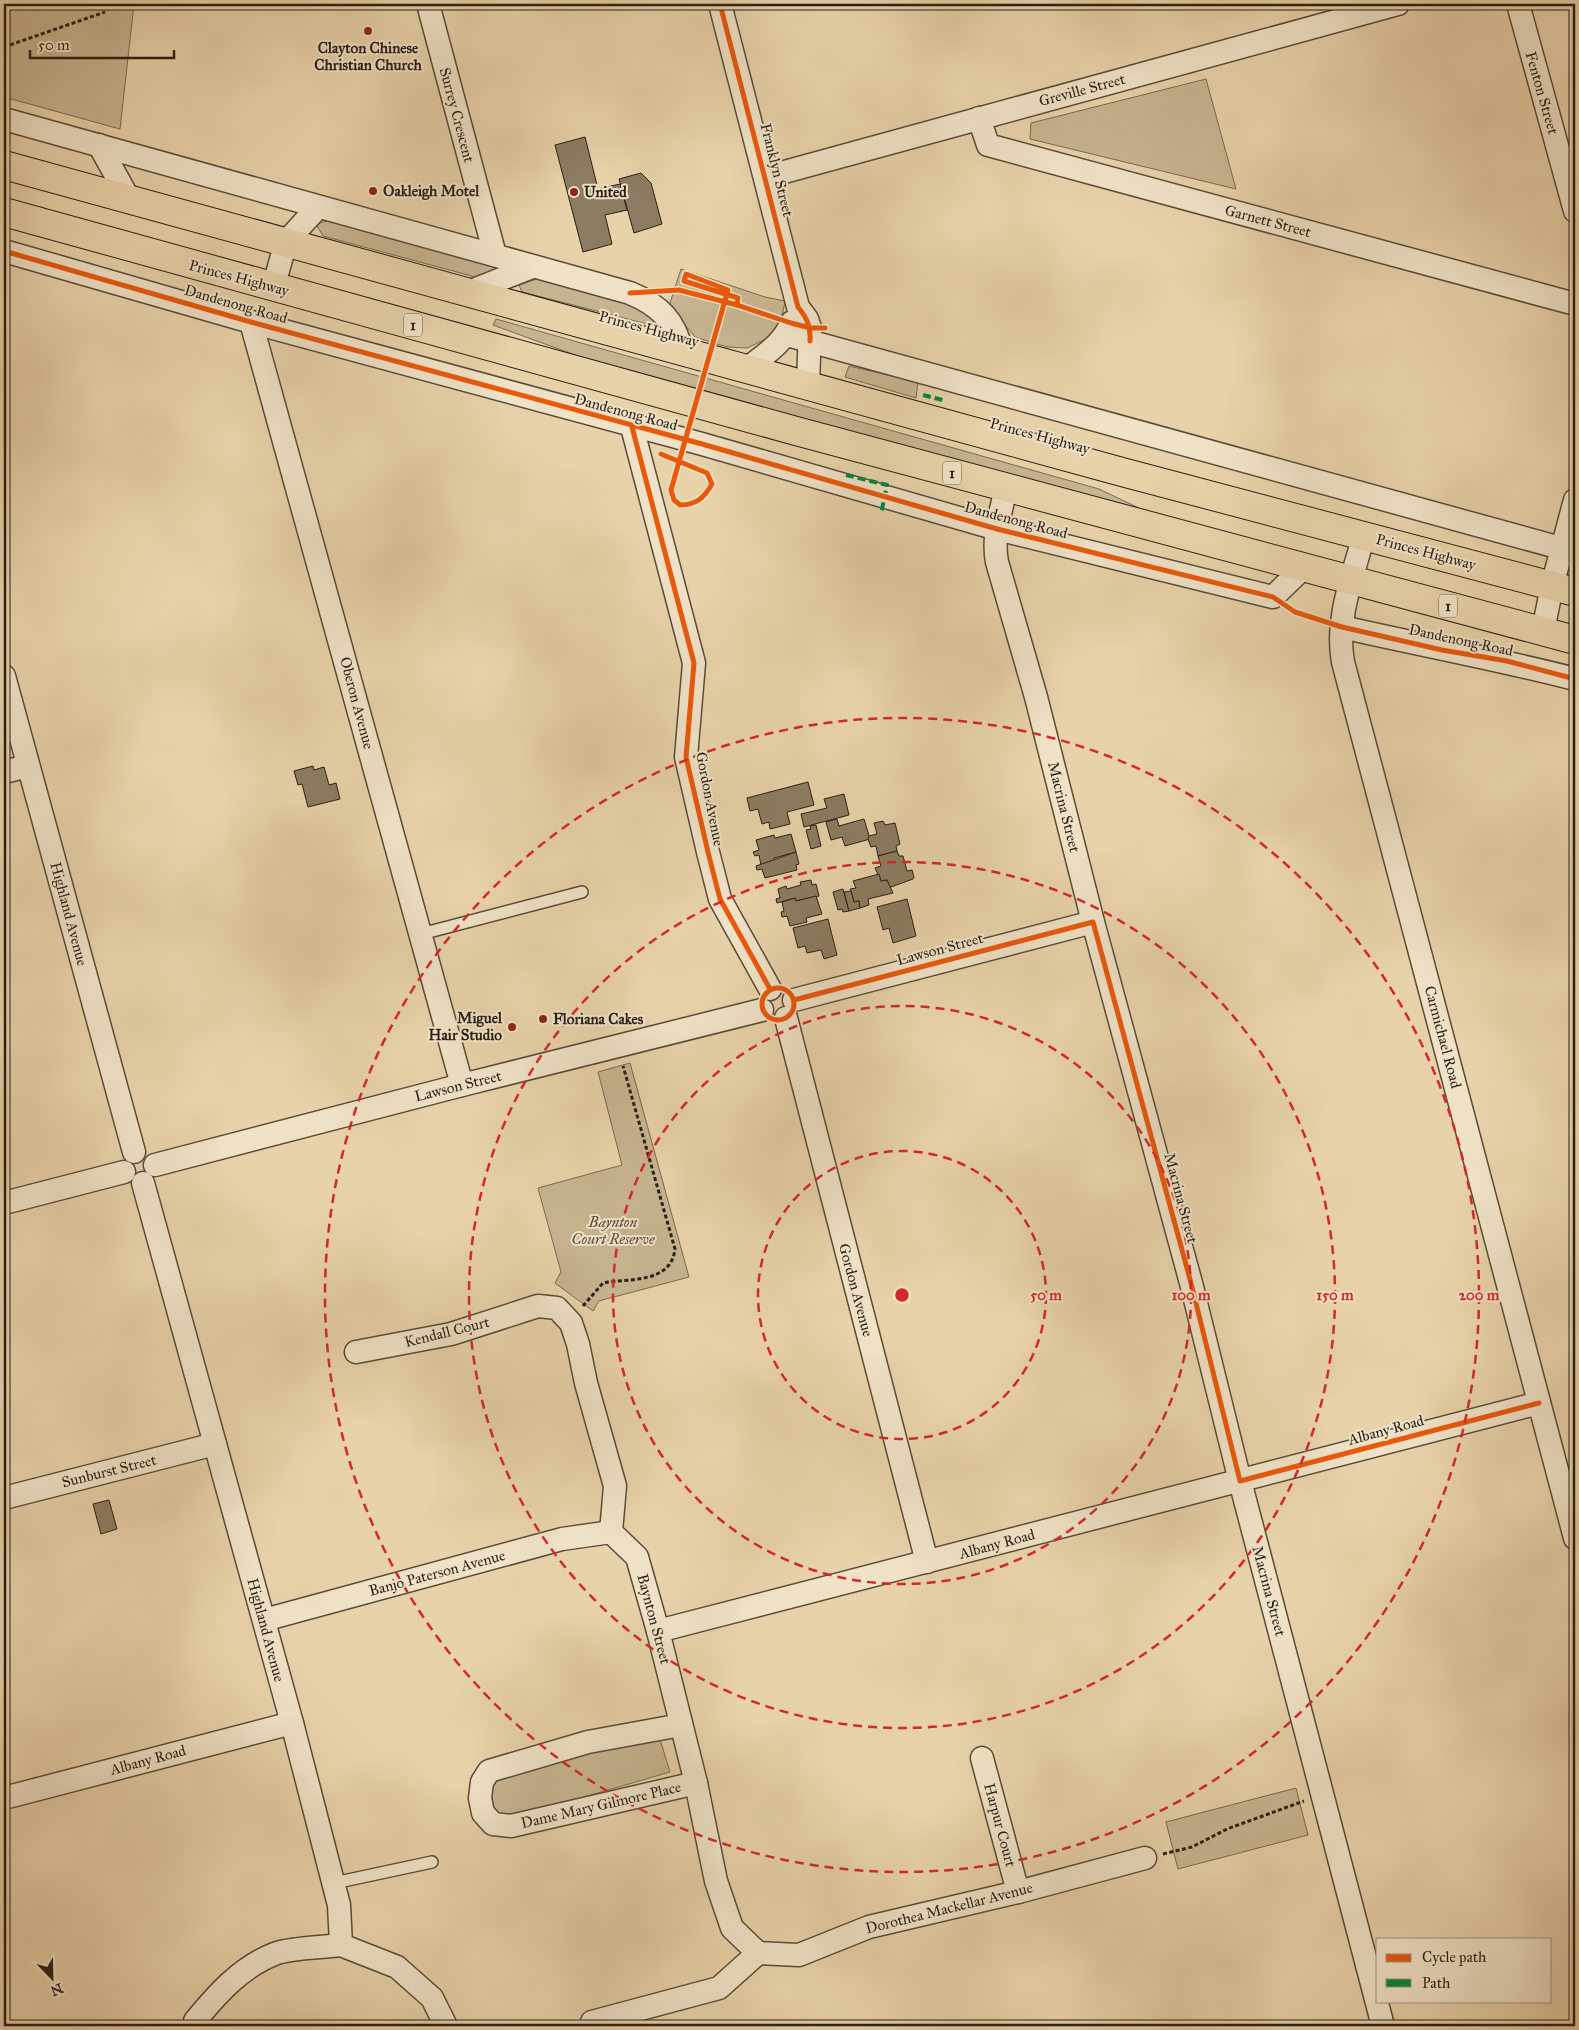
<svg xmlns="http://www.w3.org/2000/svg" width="1579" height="2030" font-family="'IM FELL Great Primer',serif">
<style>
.green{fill:#c7b490;stroke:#786a52}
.building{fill:#8c7c62;stroke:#281f15}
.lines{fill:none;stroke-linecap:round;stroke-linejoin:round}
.service-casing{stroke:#584c3a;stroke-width:14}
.minor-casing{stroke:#584c3a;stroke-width:25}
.trunk-casing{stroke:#281f15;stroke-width:30}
.path{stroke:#281f15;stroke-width:3;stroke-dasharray:4 2.5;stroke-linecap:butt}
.service{stroke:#f0e2c7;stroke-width:11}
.minor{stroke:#f0e2c7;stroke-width:22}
.trunk{stroke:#e8d2a9;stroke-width:28}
.quiet{stroke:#00873e;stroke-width:4;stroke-dasharray:8 4;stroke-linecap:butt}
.cycleway-casing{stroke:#f0e2c7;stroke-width:8}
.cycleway{stroke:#e8590c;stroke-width:5}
.ring{fill:none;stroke:#d62828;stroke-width:2.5;stroke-dasharray:9 6}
.poi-dot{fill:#8f2418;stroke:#f0e2c7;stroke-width:2}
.labels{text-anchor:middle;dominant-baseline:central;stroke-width:4;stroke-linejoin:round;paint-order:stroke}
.shield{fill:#f0e2c7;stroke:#645a4a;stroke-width:1}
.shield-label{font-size:14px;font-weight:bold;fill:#281f15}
.poi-label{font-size:15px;font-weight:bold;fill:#281f15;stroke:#f0e2c7;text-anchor:start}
.street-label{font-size:15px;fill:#281f15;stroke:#f0e2c7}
.park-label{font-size:15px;font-style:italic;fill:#584c3a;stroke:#f0e2c7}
.centre{fill:#d62828;stroke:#f0e2c7;stroke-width:2.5}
.ring-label{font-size:15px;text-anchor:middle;font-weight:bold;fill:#d62828;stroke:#f0e2c7;stroke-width:4;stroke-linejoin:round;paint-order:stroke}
</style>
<rect width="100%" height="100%" fill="#e8d2a9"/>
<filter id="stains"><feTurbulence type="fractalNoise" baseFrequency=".004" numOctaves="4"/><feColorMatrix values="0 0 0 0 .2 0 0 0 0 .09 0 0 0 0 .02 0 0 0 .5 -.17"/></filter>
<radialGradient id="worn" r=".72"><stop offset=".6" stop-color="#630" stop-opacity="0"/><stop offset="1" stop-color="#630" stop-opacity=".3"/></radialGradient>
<g class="green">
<polygon points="4,4 134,4 120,129 4,97"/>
<polygon points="1206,79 1236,189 1030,139 1031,123"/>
<polygon points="334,219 508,270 479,278 323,236 316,224"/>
<polygon points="681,269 765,297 785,301 780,327 766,339 747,348 727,347 695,337 669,306"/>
<polygon points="537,279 643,308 653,315 659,327 522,292 519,285"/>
<polygon points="496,319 1099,489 1141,509 643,376 575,355 493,325"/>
<polygon points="849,366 918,382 916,398 845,377"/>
<polygon points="630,1063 689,1277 599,1301 593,1311 555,1283 561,1272 538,1188 622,1165 598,1072"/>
<polygon points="660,1739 670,1772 519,1816 499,1816 487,1807 487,1790 496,1777 615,1745"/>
<polygon points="1296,1788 1308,1835 1178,1869 1166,1822"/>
</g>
<g class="building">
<polygon points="585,137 598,189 620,184 627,210 605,215 612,244 583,252 555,145"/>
<polygon points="641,173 651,183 662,224 634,233 619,179"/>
<polygon points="313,766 314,770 324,767 329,785 336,783 340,799 308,807 302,784 298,785 294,771"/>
<polygon points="808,782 814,805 787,812 790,824 770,829 769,822 762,824 758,809 750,811 747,798"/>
<polygon points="844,794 849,815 804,827 801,814 827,808 824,799"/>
<polygon points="837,819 839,826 864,819 870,839 845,846 842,837 831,840 826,822"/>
<polygon points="883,821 885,825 895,823 900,844 896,846 897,851 878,856 876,846 871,847 868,839 869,836 877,834 874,823"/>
<polygon points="816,825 821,846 811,849 806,830 811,829 810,826"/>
<polygon points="791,834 796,852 774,858 775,861 761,865 759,855 755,856 753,852 759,850 756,840 774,835 775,838"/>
<polygon points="897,851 899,856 903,856 907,871 912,870 914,877 913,879 891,887 889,886 887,880 881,881 875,868 881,866 878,856"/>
<polygon points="796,852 799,864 796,865 797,870 765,878 762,869 757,870 756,866"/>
<polygon points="879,874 881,881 887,880 893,893 868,899 869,905 860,908 859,901 854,902 851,891 850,889 856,888 853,881"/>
<polygon points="811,880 812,885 816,884 819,896 796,901 795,898 777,903 776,899 780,898 778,889 786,886 787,889 801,885 800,882"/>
<polygon points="843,889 849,911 843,912 842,909 838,910 833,892"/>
<polygon points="851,891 854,902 859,901 860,908 849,911 844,892"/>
<polygon points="816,896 822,914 806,918 807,922 790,926 787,916 782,917 781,912 784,911 782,902 795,898 796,901"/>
<polygon points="907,899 916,936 893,943 889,928 883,930 877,907"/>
<polygon points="828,919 837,955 824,959 821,950 807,953 805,946 798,948 793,928"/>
<polygon points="109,1500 117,1529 101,1534 93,1504"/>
</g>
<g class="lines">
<defs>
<g id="service">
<polyline points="421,934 582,892"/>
<polyline points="334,1883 432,1862"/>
</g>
<g id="minor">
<polyline points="428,4 495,255"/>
<polyline points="720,4 798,307 807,319 810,328 808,385"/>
<polyline points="1518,4 1575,211"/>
<polyline points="979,118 988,145 1575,304"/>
<path d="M 4,119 L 630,293 C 659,305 675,320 682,352"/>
<polyline points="99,145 129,199"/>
<polyline points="766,177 1398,4"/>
<polyline points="4,251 251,322 702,444 997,529 1273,597 1304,567"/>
<polyline points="273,288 286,242 318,207"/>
<polyline points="466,293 532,267"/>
<polyline points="251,322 462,1085"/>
<polyline points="787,335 1575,552"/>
<path d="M 747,369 C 766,353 782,345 792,322"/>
<polyline points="632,427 694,663 686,757 708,852 720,899 770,989"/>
<path d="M 1006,488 C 1001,512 992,537 997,562 L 1036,697 L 1093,922 L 1191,1283 L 1240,1481 L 1383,2026"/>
<path d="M 1364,535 C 1353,576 1335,619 1343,662 L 1575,1538"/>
<path d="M 1342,627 C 1420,645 1498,659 1575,679"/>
<polyline points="1543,631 1552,586 1575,500"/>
<polyline points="4,676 134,1152"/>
<polyline points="4,772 28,766"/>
<polyline points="794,1000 1093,922"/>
<polyline points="786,1018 927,1562"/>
<polyline points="155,1165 462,1085 762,1010"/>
<polyline points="143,1183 292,1723 339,1905 341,1945 397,1967 432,1998 446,2026"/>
<polyline points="4,1203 124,1172"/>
<polyline points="356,1352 451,1334 538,1306 557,1308 571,1323 578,1344 586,1383 615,1486 611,1532 637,1557 658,1631 696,1783 716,1881 732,1928 758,1953"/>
<polyline points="4,1498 215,1444"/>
<polyline points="264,1620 562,1539 611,1532"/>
<polyline points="658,1631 1539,1403"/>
<polyline points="681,1725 588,1742 489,1771 482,1782 480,1798 483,1813 493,1824 511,1826 696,1783"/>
<polyline points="982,1758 1018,1892"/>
<polyline points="4,1798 292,1723"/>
<polyline points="592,2022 719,1988 758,1953 799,1955 869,1927 1018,1892 1145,1858"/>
<path d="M 194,2026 L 195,2021 C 218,1993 242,1966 277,1953 C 291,1948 325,1947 341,1945"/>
</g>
<g id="trunk">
<polyline points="4,165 1122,472 1575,592"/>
<polyline points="4,212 796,431 1575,640"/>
</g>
</defs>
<use href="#service" class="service-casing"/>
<use href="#minor" class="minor-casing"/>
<use href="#trunk" class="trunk-casing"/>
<g class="path">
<polyline points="4,47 105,12"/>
<path d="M 583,1306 L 603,1283 C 629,1278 671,1284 675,1249 L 623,1066"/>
<polyline points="1163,1854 1192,1847 1227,1829 1304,1801"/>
</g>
<use href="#service" class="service"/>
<use href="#minor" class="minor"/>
<use href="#trunk" class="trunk"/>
<g class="quiet">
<polyline points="923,395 946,401"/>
<polyline points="846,475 887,485 881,514"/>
</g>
<defs>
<g id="cycleway">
<path d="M 720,4 L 798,307 C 807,318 811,327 810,341"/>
<polyline points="4,251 251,322 702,444 997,529 1273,597 1295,612 1342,627 1442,650 1507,661 1575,679"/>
<polyline points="630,293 679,290 737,305 791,323 810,328 825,328"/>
<polyline points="632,427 694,663 686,757 708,852 720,899 770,989"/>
<path d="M 661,454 L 707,473 L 712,484 C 704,498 696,505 680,505 L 674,500 L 671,490 L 728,290 L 686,274 L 684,281 L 738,298 L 737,305"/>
<circle cx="778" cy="1004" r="16"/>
<polyline points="794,1000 1093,922 1191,1283 1240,1481 1539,1403"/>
</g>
</defs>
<use href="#cycleway" class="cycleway-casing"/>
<use href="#cycleway" class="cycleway"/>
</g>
<g class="ring">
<circle cx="902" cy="1295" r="144"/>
<circle cx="902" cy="1295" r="289"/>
<circle cx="902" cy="1295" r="433"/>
<circle cx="902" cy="1295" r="577"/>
</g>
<g class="poi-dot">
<circle cx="368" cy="31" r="5"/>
<circle cx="373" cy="191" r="5"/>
<circle cx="574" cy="192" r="5"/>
<circle cx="543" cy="1019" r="5"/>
<circle cx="512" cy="1027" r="5"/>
</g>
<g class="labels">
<g class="shield">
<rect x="404" y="313.5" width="18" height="23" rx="4"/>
<rect x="943" y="461.5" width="18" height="23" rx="4"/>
<rect x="1439" y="594.5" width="18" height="23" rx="4"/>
</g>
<g class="shield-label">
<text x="413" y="325">1</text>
<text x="952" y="473">1</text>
<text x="1448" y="606">1</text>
</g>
<g class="poi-label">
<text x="368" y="48" text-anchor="middle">Clayton Chinese<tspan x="368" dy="17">Christian Church</tspan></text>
<text x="383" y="191">Oakleigh Motel</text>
<text x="584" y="192">United</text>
<text x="502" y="1018" text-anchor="end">Miguel<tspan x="502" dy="17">Hair Studio</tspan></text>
<text x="553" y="1019">Floriana Cakes</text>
</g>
<g class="street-label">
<text transform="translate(1082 90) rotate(-15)">Greville Street</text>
<text transform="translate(1542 93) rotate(74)">Fenton Street</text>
<text transform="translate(457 115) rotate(75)">Surrey Crescent</text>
<text transform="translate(777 170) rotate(76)">Franklyn Street</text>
<text transform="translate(1268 221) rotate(15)">Garnett Street</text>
<text transform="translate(239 278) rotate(15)">Princes Highway</text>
<text transform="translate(236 304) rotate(16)">Dandenong Road</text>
<text transform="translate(649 329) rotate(15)">Princes Highway</text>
<text transform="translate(626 412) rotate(15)">Dandenong Road</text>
<text transform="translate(1040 436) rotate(15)">Princes Highway</text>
<text transform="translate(1016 520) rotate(15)">Dandenong Road</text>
<text transform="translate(1426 552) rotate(15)">Princes Highway</text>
<text transform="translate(1461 640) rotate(12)">Dandenong Road</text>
<text transform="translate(357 703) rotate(75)">Oberon Avenue</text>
<text transform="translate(710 799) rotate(79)">Gordon Avenue</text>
<text transform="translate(1064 807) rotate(76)">Macrina Street</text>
<text transform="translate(69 914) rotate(75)">Highland Avenue</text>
<text transform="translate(940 949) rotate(-15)">Lawson Street</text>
<text transform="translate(1443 1037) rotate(75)">Carmichael Road</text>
<text transform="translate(458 1086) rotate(-14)">Lawson Street</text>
<text transform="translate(1181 1198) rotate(75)">Macrina Street</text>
<text transform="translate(856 1290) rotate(75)">Gordon Avenue</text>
<text transform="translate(447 1332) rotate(-14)">Kendall Court</text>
<text transform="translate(1386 1430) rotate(-15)">Albany Road</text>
<text transform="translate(109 1471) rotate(-14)">Sunburst Street</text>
<text transform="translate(997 1544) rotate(-15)">Albany Road</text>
<text transform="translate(437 1573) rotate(-15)">Banjo Paterson Avenue</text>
<text transform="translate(1269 1591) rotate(75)">Macrina Street</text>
<text transform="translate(654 1619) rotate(75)">Baynton Street</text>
<text transform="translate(266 1630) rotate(75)">Highland Avenue</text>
<text transform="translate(148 1760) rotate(-15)">Albany Road</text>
<text transform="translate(601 1805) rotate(-13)">Dame Mary Gilmore Place</text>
<text transform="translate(1000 1825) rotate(75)">Harpur Court</text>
<text transform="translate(949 1908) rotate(-14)">Dorothea Mackellar Avenue</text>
</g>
<g class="park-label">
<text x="613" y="1222">Baynton<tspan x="613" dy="17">Court Reserve</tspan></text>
</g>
</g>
<circle cx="902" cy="1295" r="8" class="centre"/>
<g class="ring-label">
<text x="1046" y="1300">50 m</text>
<text x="1191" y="1300">100 m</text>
<text x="1335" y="1300">150 m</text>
<text x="1479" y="1300">200 m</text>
</g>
<rect width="1579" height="2030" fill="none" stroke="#e8d2a9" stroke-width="20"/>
<rect x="5" y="5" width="1569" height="2020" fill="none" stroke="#281f15" stroke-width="2.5"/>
<rect x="10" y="10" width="1559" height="2010" fill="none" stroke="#281f15"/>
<rect x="1376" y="1938" width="175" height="65" fill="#f0e2c7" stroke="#a09480"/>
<rect x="1386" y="1954" width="25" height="8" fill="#e8590c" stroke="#a09480"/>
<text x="1422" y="1962" font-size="15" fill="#281f15">Cycle path</text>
<rect x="1386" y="1979" width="25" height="8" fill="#00873e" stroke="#a09480"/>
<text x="1422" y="1988" font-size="15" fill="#281f15">Path</text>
<g transform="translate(52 1978) rotate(157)" stroke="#f0e2c7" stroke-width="4" paint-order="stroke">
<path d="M0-4L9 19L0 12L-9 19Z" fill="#281f15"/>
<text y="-8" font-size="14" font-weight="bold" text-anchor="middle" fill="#281f15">N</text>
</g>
<path d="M30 50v8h144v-8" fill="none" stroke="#281f15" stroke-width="2.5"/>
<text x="38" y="50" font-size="15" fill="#281f15" stroke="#f0e2c7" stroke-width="4" paint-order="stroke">50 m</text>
<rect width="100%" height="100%" filter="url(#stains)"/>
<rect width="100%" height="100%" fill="url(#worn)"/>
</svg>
